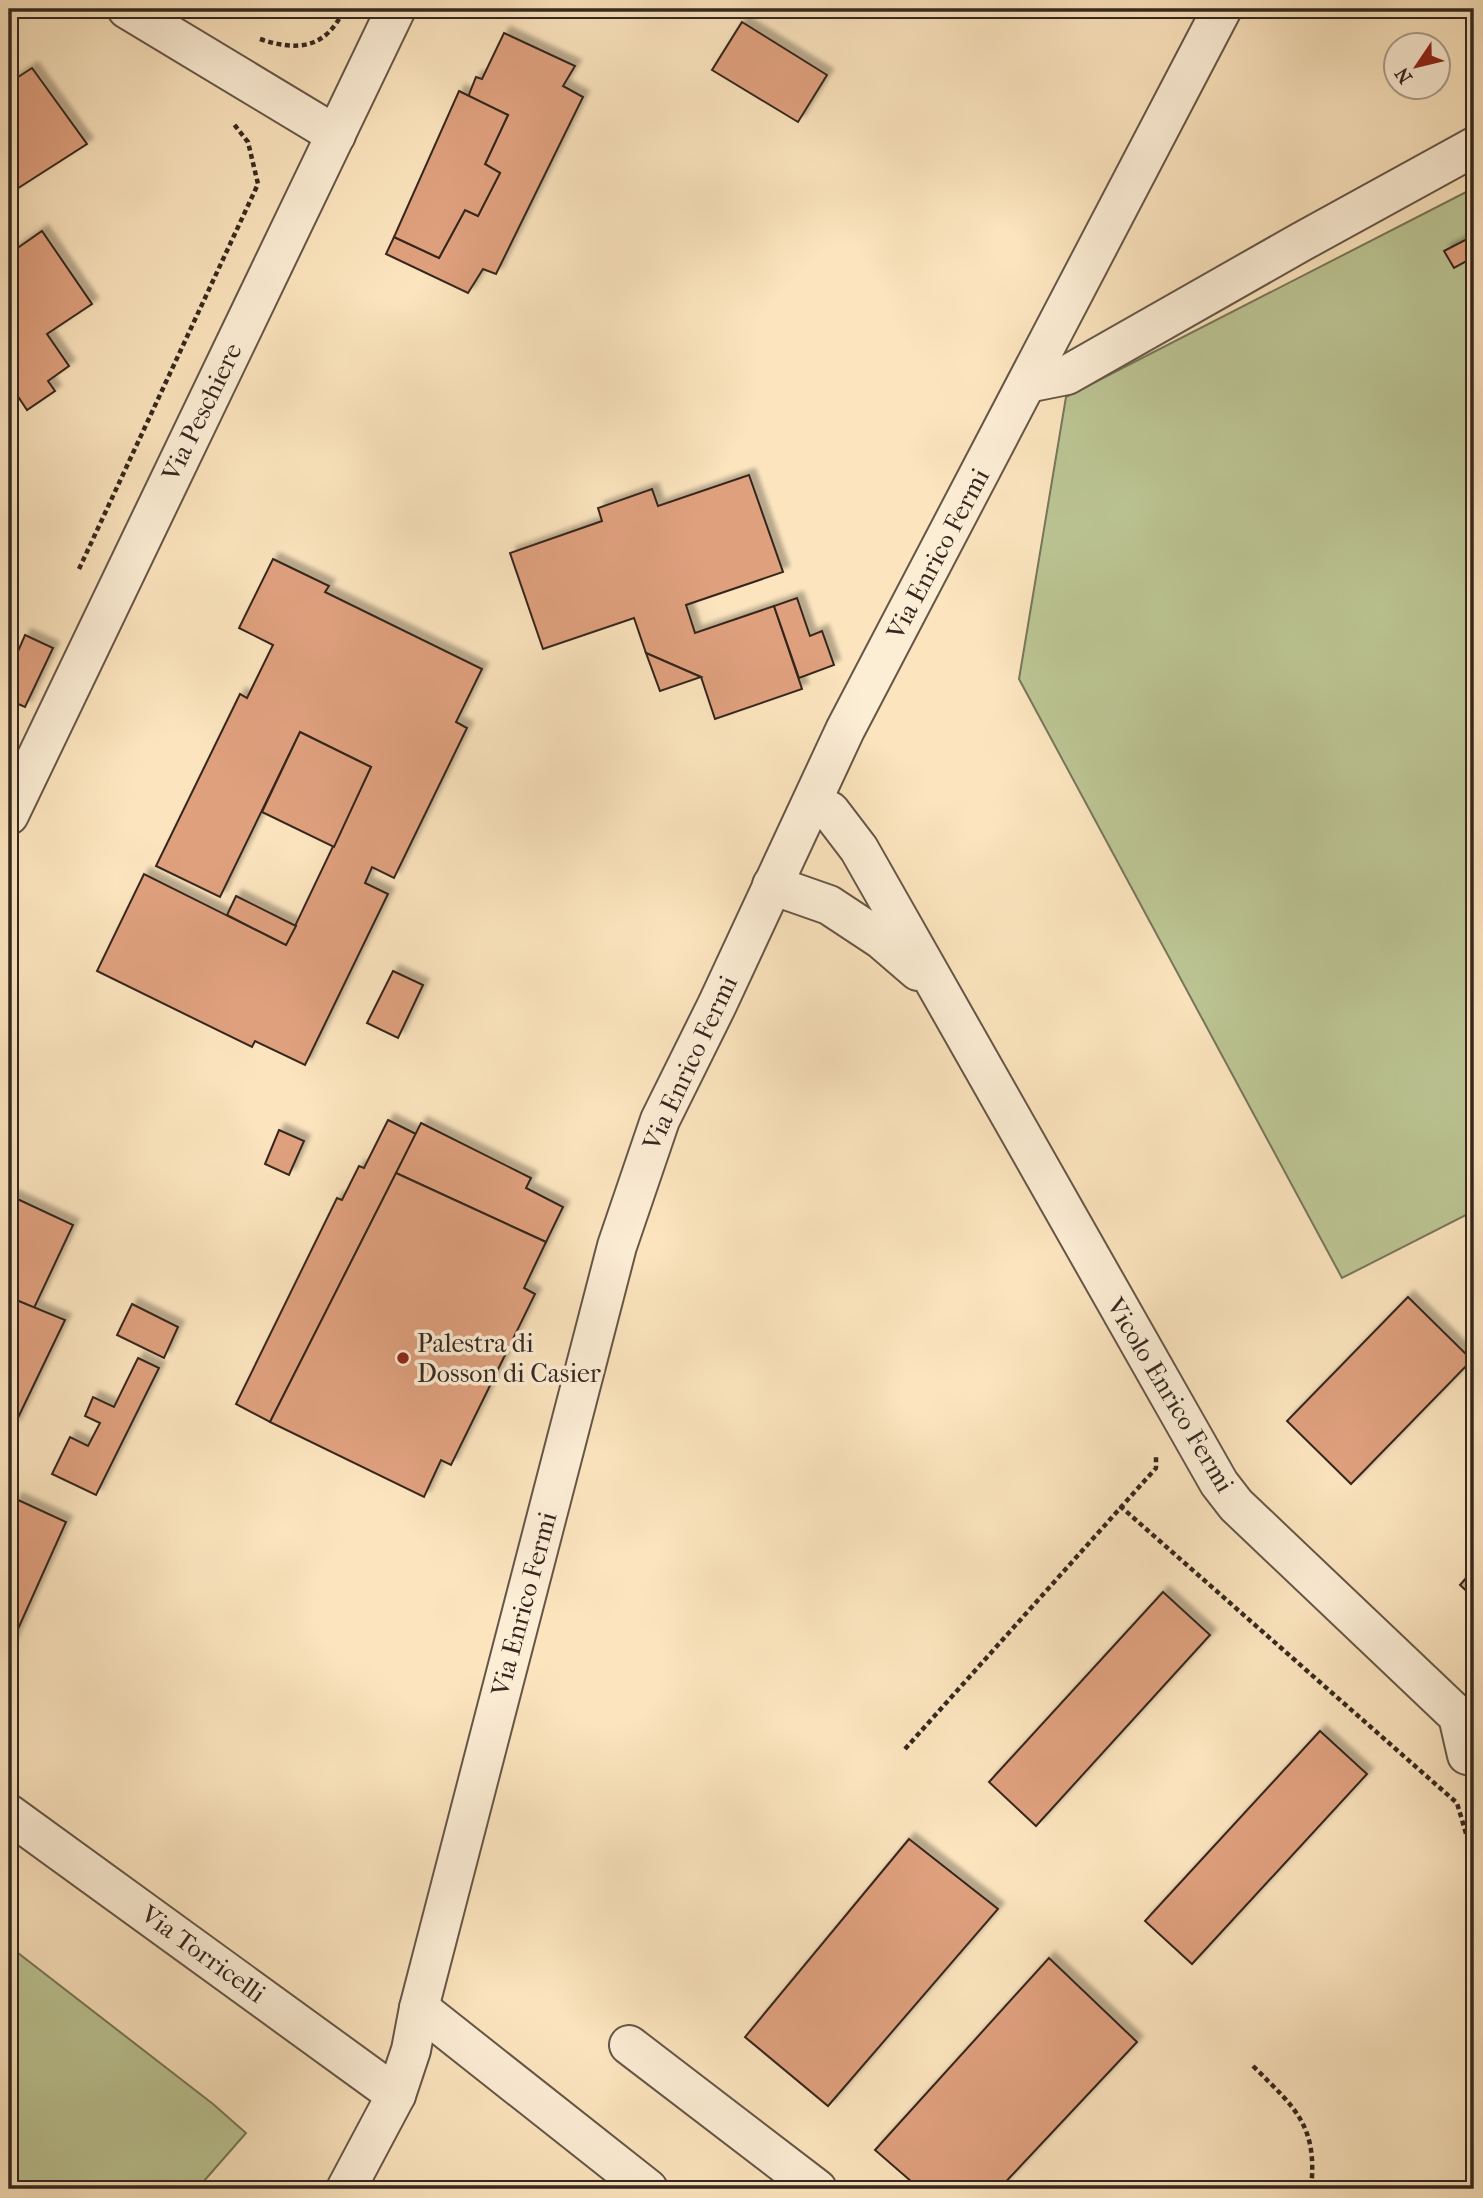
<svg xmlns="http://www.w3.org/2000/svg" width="1483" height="2198" font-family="'IM FELL French Canon',serif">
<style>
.green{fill:#bcc594;stroke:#78765a;stroke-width:2}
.building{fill:#dfa07e;stroke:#35271f;stroke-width:2;filter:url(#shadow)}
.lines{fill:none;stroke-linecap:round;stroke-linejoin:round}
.minor-casing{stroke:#665647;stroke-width:42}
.path{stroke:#35271f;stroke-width:4.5;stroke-dasharray:5 3.5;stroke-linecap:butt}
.minor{stroke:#fcedd5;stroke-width:38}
.poi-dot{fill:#8f2418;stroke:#fcedd5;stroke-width:2.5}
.labels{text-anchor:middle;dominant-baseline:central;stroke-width:7;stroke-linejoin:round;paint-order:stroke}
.street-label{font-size:26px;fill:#35271f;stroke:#fcedd5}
.poi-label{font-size:26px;fill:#35271f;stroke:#fcedd5;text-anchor:start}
</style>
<defs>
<filter id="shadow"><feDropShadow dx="6" dy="-6" stdDeviation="2" flood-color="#0004"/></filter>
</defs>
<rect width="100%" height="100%" fill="#fbe4be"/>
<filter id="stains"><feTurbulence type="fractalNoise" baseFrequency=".00286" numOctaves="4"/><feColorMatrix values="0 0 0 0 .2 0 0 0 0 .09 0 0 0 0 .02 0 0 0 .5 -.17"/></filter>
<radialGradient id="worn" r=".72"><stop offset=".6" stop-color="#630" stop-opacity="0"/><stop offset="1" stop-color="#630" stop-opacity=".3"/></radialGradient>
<g class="green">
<polygon points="1474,188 1474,1211 1342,1278 1019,679 1066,397"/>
<polygon points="9,1946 213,2104 246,2133 197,2189 9,2189"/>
</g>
<g class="building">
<polygon points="742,22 827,75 798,122 712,70"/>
<polygon points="504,33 575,66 563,86 583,97 496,274 483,269 468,293 386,254 394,237 439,258 465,210 478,216 500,173 485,164 508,115 468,97 476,77 482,79"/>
<polygon points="32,68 87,144 9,194 9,83"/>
<polygon points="459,91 508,115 485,164 500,173 478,216 465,210 439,258 394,237"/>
<polygon points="42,231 92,304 47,334 69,366 48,381 55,391 27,410 9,383 9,254"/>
<polygon points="1467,239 1474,251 1474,257 1454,268 1444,251"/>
<polygon points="749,475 783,572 686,605 695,633 774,606 802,689 715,719 701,677 646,653 634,618 543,649 510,553 602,521 598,508 652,489 658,506"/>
<polygon points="273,559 329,586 325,592 482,669 456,722 467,728 394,878 372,867 365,883 388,894 305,1065 255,1041 252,1047 97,971 144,874 286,945 371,767 300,732 220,897 156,866 240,694 247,698 273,645 239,628"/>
<polygon points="797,598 810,636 822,631 834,665 799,678 774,606"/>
<polygon points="25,635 53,648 25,707 9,700 9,672"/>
<polygon points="646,653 701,677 660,691"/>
<polygon points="300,732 371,767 334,847 262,812"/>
<polygon points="236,896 296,926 286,945 227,915"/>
<polygon points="393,971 423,985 398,1038 367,1023"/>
<polygon points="388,1120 416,1134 270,1422 236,1404 337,1198 342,1200 359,1166 364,1168"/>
<polygon points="421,1123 531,1178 526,1188 563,1207 546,1242 396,1173"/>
<polygon points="279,1130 304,1141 289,1175 265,1164"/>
<polygon points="396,1173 546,1242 524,1288 535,1294 451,1465 441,1460 424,1497 270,1422"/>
<polygon points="11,1196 73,1225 34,1308 9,1297 9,1201"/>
<polygon points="9,1297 65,1320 14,1426 9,1423"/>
<polygon points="1408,1297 1472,1360 1351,1484 1287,1421"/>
<polygon points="132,1304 178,1327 164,1358 117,1335"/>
<polygon points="138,1358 159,1368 96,1495 52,1474 70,1437 88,1446 100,1423 85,1416 93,1397 114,1407"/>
<polygon points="16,1499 66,1522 9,1649 9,1516"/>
<polygon points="1474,1569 1474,1598 1460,1585"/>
<polygon points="1163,1592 1210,1635 1036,1826 989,1782"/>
<polygon points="1320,1731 1367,1774 1192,1964 1145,1921"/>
<polygon points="909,1839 998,1909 828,2106 745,2037"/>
<polygon points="1049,1958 1137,2042 999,2189 920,2189 875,2150"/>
</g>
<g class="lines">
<defs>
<g id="minor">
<polyline points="127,9 336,135"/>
<polyline points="1027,383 1067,375 1301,242 1474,147"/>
<polyline points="812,803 830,811 859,849 1219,1483 1236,1505 1458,1716 1467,1755"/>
<polyline points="9,815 396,9"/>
<polyline points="772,885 829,905 882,940 918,971"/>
<polyline points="9,1814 396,2095"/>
<polyline points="419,2008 648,2189"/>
<polyline points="629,2045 817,2189"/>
<polyline points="346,2189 396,2095 411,2050 419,2008 617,1246 660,1120 717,1005 845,730 1222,9"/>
</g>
</defs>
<use href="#minor" class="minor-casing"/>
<g class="path">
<path d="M 260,39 C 298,52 327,48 344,9"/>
<polyline points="79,569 258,184 248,142 233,123"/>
<polyline points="1120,1506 1457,1803 1470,1847 1474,1854"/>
<polyline points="905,1749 1156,1468 1156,1457"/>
<path d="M 1253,2066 C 1295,2108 1318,2125 1311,2189"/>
</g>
<use href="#minor" class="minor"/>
</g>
<circle class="poi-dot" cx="403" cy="1358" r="7"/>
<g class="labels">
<g class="street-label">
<text transform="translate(202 412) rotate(-64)">Via Peschiere</text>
<text transform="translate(938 554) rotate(-62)">Via Enrico Fermi</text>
<text transform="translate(690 1063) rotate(-65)">Via Enrico Fermi</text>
<text transform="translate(1170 1395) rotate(59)">Vicolo Enrico Fermi</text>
<text transform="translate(524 1604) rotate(-75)">Via Enrico Fermi</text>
<text transform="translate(203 1954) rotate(36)">Via Torricelli</text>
</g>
<g class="poi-label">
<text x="417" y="1343">Palestra di<tspan x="417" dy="30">Dosson di Casier</tspan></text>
</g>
</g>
<rect width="1483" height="2198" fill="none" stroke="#fbe4be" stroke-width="35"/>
<rect x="10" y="10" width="1462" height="2177" fill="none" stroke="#35271f" stroke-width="3.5"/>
<rect x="18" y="18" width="1448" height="2163" fill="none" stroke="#35271f" stroke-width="2"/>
<g transform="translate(1417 66) rotate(235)"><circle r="33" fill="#fcedd5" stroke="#ac9e8c" stroke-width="2"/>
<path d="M0-5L12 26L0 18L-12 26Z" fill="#8f2418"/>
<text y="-10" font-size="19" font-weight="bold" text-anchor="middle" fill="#35271f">N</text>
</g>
<rect width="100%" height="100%" filter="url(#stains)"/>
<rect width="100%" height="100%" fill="url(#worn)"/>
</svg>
